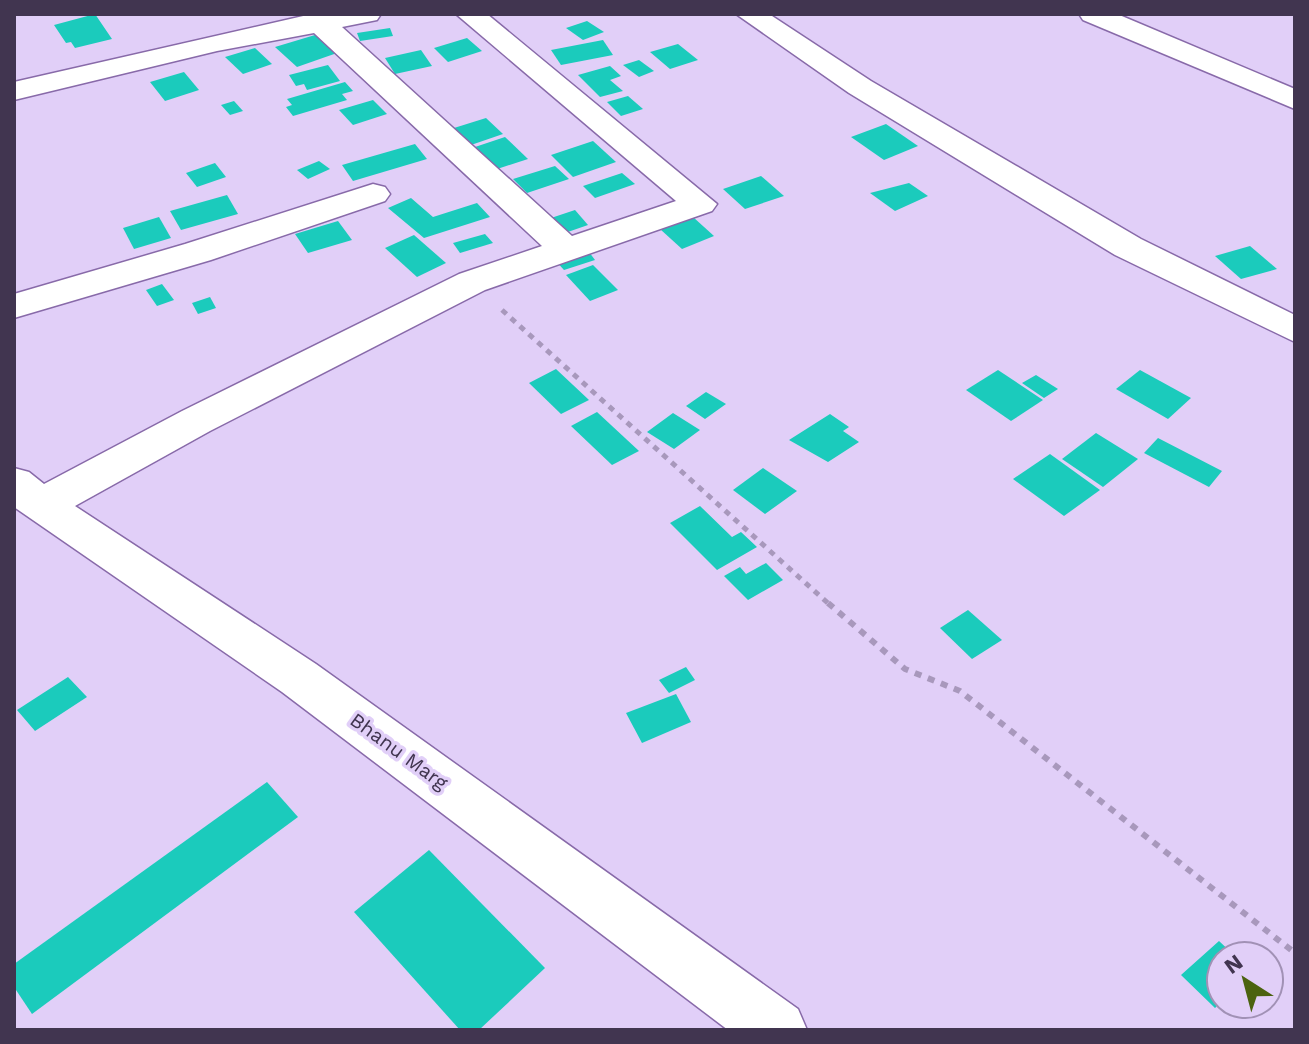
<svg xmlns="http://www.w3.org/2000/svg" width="1309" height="1044" font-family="'Work Sans',sans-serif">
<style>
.building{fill:#1bcbbc}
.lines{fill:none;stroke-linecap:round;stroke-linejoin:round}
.minor-casing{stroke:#886aa9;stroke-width:3}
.path-far1{stroke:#a898bc;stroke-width:5;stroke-dasharray:6 6;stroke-linecap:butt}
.path{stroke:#a898bc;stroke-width:6;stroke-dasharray:7 7;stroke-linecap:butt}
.minor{fill:#fff;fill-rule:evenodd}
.labels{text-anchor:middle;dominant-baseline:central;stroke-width:7;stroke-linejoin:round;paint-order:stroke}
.street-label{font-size:20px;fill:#413550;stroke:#e1cff8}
</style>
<rect width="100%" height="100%" fill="#e1cff8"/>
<g class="building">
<polygon points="95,14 112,39 75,48 71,42 66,43 54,25"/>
<polygon points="587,21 604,32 583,40 566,28"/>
<polygon points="390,28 393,36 360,41 357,33"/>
<polygon points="315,35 337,53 297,67 275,47"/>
<polygon points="467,38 482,51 448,62 434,48"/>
<polygon points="603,40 613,55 561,65 551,50"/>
<polygon points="678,44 698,60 670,69 650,52"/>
<polygon points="255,48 272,64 243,74 225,57"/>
<polygon points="421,50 432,66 395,74 385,58"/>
<polygon points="639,60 654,71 639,77 623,65"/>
<polygon points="328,65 340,81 307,90 304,84 296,86 289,75"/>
<polygon points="610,66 621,76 610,80 623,91 600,97 578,75"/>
<polygon points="184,72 199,90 165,101 150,82"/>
<polygon points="345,82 353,91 342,94 347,100 293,116 286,107 292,105 287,99"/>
<polygon points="628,96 643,109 621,116 607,102"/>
<polygon points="373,100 387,114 353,125 339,110"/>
<polygon points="234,101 243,111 230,115 221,105"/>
<polygon points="486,118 503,134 471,145 454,128"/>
<polygon points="886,124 918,146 884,160 851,137"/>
<polygon points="505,137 528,159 491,171 469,149"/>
<polygon points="593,141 616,162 573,177 551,155"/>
<polygon points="415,144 427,159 353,181 342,165"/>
<polygon points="319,161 330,169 308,179 297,170"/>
<polygon points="215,163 226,177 197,187 186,173"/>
<polygon points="555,166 569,179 527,193 513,179"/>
<polygon points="622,173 635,184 595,198 583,186"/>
<polygon points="761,176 784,196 745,209 723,189"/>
<polygon points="909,183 928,196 895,211 870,193"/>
<polygon points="227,195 238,214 181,230 170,211"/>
<polygon points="411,198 433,217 477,203 490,217 424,238 388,208"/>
<polygon points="575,210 588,225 562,234 548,219"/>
<polygon points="159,217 171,238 134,249 123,228"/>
<polygon points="693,217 714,236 682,249 660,229"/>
<polygon points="338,221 352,240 308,253 295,234"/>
<polygon points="485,234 493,243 460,253 453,243"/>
<polygon points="414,235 446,263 417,277 385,248"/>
<polygon points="1250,246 1277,269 1241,279 1215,256"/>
<polygon points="586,248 595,260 564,270 554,259"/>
<polygon points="593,265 618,290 590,301 566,275"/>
<polygon points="162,284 174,300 157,306 146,290"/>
<polygon points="210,297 216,308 198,314 192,303"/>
<polygon points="556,369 589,400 561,414 529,383"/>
<polygon points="998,370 1043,400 1011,421 966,390"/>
<polygon points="1140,370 1191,398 1168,419 1116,389"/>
<polygon points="1036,375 1058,389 1044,398 1022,383"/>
<polygon points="706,392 726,404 705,419 686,406"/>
<polygon points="597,412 639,451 612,465 571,426"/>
<polygon points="673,413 700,430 674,449 647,432"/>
<polygon points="830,414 849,427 843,431 859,442 828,462 789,440"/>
<polygon points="1096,433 1138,459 1103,487 1062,459"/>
<polygon points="1158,438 1222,471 1209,487 1144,453"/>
<polygon points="1050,454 1100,490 1064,516 1013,479"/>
<polygon points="763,468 797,491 765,514 733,490"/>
<polygon points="700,506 732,537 741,532 757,547 717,570 670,523"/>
<polygon points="766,563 783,580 748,600 724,576 740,567 746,574"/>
<polygon points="968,610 1002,640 972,659 940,628"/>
<polygon points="686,667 695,680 669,693 659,680"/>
<polygon points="68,677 87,697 35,731 17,710"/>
<polygon points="676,694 691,722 642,743 626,713"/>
<polygon points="267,782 298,817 32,1014 14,987 14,964"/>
<polygon points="429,850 545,968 479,1030 460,1030 354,912"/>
<polygon points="1219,941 1235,956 1221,956 1221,1002 1215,1008 1181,975"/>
</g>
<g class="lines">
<defs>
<g id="minor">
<polygon points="312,14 381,14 377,20 342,27 572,236 676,201 456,14 487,14 717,204 712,211 485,290 210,431 75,506 316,664 798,1009 807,1030 728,1030 282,692 14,507 14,468 29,472 44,484 182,411 459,274 542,246 314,33 217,51 14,100 14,82"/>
<polygon points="736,14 769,14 871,81 1141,239 1295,315 1295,342 1115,255 849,93"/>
<polygon points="1079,14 1117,14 1295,89 1295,109 1083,20"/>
<polygon points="373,184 385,187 390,194 385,201 211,260 14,318 14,294 185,244"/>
</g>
</defs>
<use href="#minor" class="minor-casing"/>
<polyline class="path-far1" points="502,310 830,605"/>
<polyline class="path" points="828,603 905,669 960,691 1295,953"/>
<use href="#minor" class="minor"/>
</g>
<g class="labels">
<g class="street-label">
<text transform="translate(399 751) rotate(36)">Bhanu Marg</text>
</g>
</g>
<rect width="1309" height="1044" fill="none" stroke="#413550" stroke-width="32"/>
<g transform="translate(1245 980) rotate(324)"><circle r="38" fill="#e1cff8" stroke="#a191b5" stroke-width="2"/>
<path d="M0-6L14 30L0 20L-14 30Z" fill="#4b620f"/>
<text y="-12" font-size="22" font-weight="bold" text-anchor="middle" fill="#413550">N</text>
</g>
</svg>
